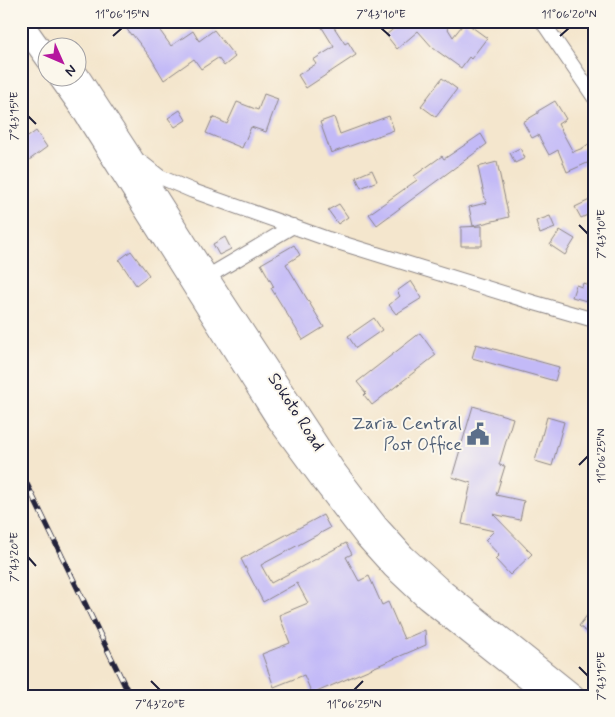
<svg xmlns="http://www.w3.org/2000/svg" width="615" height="717" font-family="Mynerve,sans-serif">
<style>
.building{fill:#c3baf7}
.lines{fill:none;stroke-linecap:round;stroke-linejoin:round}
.minor-casing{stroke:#8b8484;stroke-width:16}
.primary-casing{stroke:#8b8484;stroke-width:24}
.minor{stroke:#fff;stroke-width:14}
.primary{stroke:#fff;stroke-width:22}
.rail-casing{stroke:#22223b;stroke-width:5.5}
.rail{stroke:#fbf7ec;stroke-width:4;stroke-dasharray:11;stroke-linecap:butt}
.ticks{fill:none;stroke:#22223b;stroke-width:2}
.labels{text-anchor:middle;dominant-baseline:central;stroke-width:4;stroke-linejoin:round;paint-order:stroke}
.street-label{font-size:18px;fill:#22223b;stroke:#fbf7ec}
.service-label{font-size:18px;fill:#4e5e75;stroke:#fbf7ec;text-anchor:end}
.neatline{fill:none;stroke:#22223b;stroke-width:2}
.ticks-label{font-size:12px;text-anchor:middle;fill:#22223b}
</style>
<rect width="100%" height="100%" fill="#fbf7ec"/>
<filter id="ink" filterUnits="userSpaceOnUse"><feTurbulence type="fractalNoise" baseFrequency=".02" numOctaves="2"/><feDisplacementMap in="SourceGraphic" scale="10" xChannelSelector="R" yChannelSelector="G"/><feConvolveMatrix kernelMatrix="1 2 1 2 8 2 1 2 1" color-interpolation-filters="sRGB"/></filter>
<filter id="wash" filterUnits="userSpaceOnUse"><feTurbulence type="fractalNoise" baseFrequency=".0096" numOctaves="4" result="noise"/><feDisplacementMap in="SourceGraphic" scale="20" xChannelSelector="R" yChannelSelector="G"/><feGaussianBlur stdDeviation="1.12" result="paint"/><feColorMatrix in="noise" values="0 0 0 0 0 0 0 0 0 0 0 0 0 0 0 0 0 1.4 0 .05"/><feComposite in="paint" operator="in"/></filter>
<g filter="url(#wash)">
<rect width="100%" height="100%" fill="#f4e6cd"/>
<g id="blocks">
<g class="building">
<polygon points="121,21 153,21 171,46 193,31 199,41 214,30 235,57 224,66 218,58 201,69 194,59 164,80 151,58 132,34 131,35"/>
<polygon points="318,21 330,21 345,44 348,42 356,55 306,88 298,75 316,64 313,60 334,47"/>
<polygon points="403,21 443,21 453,37 465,22 487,38 471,59 469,57 461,68 433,48 418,31 397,49 386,35"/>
<polygon points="442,78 457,89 436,117 421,106"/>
<polygon points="264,94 278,99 266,132 251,127 242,148 206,133 213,117 227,124 237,102 258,110"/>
<polygon points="555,101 566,119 558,124 573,152 583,148 594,140 594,160 567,172 558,150 549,155 538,135 532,138 523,122 538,113 538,111"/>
<polygon points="180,110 186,120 175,127 168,118"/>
<polygon points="389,116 394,130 331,153 320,122 334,117 340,134"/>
<polygon points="36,131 47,147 21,166 21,142"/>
<polygon points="481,134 487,144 377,225 369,214 417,180 414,176 442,156 444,159"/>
<polygon points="520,148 525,158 515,163 510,153"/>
<polygon points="497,162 509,217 473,226 469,207 486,203 478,167"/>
<polygon points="372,170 377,181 361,188 356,177"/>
<polygon points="594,198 594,212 581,218 575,207"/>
<polygon points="339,204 348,217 338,224 328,210"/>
<polygon points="550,216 555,228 540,234 536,221"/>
<polygon points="482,226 482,246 461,246 461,227"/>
<polygon points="560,230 575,239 565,255 550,245"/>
<polygon points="225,237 231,249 219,255 213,244"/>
<polygon points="294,245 300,255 286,264 324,327 303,340 271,288 274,287 261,264"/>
<polygon points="131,251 149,275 136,285 119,260"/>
<polygon points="411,281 422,298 396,314 389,305 400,296 397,291"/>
<polygon points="583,283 594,287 594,303 572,297 576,285 582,287"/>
<polygon points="374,318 382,330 356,348 348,336"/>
<polygon points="420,333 436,355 372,405 364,395 366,393 357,382"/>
<polygon points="476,344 559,367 555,381 472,358"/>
<polygon points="473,406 513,418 499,465 505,466 496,495 524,501 520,520 493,514 532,554 510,575 495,559 499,555 485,540 494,531 462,524 471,483 452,477"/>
<polygon points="547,417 564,422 552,466 535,461"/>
<polygon points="323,515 330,528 261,565 271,583 346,543 352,554 346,557 359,581 369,576 382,605 388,602 404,639 425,630 426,645 312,694 304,675 274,687 262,654 290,643 279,615 308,603 297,583 263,602 241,559"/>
<polygon points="594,606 594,626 588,633 579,626"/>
</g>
</g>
</g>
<g filter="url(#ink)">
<use href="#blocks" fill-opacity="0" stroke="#8b8484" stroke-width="1"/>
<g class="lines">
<defs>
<g id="minor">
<polyline points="542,21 594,97"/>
<polyline points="141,162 160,177 193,191 328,239 535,303 594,320"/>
<polyline points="207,277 293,226"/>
</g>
<g id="primary">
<polyline points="21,22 48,60"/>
<polyline points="78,76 127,151 207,277 334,470 376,525 404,556 438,587 574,696"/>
<polyline points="60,78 82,109 278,420 322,480 365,536 393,567 427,599 549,696"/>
</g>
</defs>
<use href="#minor" class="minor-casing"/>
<use href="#primary" class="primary-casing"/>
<use href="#minor" class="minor"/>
<use href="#primary" class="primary"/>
<defs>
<polyline id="rail" points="21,472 130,696"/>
</defs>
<use href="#rail" class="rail-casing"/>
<use href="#rail" class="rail"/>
</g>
</g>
<path class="ticks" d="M 381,28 L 390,36M 113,36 L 122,28M 560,36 L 569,28M 28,116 L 36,124M 579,225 L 588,234M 579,465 L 588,456M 28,557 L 36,566M 579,667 L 588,676M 151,681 L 160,690M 354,690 L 363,681"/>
<defs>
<symbol id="civic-bare" viewBox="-9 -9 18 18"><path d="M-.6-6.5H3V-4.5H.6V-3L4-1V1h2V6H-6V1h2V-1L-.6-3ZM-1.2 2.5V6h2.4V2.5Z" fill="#5c6f8a" stroke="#fbf7ec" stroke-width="2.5" paint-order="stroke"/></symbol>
</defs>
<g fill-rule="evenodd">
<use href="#civic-bare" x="462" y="418" width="32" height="32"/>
</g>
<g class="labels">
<g class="street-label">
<text transform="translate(296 412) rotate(57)">Sokoto Road</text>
</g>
<g class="service-label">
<text x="462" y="424">Zaria Central<tspan x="462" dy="21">Post Office</tspan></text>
</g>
</g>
<rect width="615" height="717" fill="none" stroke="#fbf7ec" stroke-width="55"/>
<g transform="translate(62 62) rotate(135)"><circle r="24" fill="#fbf7ec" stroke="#a4a2a5"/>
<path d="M0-4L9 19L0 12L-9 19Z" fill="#b5179e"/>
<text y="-8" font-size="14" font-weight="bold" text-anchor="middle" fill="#22223b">N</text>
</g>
<rect x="28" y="28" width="560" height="662" class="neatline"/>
<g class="ticks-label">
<text x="122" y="18">11°06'15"N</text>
<text x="381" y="18">7°43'10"E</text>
<text x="569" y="18">11°06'20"N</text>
<text transform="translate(14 116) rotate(-90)" y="4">7°43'15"E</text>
<text transform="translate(601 234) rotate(-90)" y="4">7°43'10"E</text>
<text transform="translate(601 456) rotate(-90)" y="4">11°06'25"N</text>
<text transform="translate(14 557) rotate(-90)" y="4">7°43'20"E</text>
<text transform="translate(601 676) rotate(-90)" y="4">7°43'15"E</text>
<text x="160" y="708">7°43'20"E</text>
<text x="354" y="708">11°06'25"N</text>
</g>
</svg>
